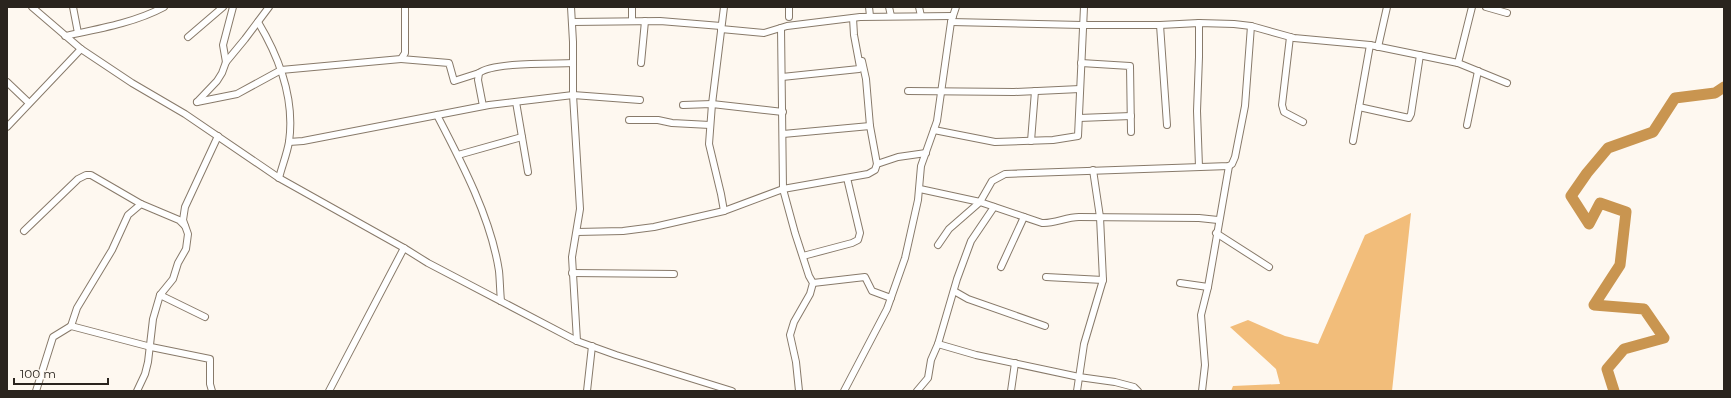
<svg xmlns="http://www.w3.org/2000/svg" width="1731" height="398" font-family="Montserrat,sans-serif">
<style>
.green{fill:#f2bd7a}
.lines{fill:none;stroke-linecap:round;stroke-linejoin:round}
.river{stroke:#c99550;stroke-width:11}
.minor-casing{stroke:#887a6a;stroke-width:8}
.minor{stroke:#fff;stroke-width:6}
</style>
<rect width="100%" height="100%" fill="#fef8f0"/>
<polygon class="green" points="1411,213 1392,391 1231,391 1233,386 1280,384 1276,369 1230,327 1248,320 1285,336 1318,344 1365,235"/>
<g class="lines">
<polyline class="river" points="1614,391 1607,369 1624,349 1664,338 1644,309 1594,305 1620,265 1626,212 1600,203 1589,224 1571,196 1587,173 1608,148 1653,132 1675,98 1715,93 1724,87"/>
<defs>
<g id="minor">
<polyline points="32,7 81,49 132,83 185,114 279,178 404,248 428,263 577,341 616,355 732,391"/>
<polyline points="73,7 78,33"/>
<polyline points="571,7 573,42 573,95 580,209 572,257 577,341"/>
<polyline points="869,7 870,16"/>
<polyline points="889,7 891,16"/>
<polyline points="919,7 921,16"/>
<polyline points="1486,7 1507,13"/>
<polyline points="789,17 789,7"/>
<polyline points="632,21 632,7"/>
<path d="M 258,22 C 279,57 295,100 289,142 C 287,154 282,166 279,178"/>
<polyline points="572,22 660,21 721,26"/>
<polyline points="951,22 1082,25 1160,25 1199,23 1234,24 1251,26 1294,38 1370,45 1458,63 1507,83"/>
<polyline points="1199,23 1199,57 1197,111 1199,167"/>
<polyline points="1160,25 1167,125"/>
<polyline points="781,28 783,189 795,233 809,276 813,283 810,294 794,322 790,335 796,362 799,391"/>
<polyline points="721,29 764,33 787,26 860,17 953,16"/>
<path d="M 65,36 C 98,29 134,23 164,7"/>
<polyline points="188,37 223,7"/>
<polyline points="1290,37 1282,105 1284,112 1303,122"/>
<polyline points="1378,47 1387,7"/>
<polyline points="401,59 449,63 454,81 479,73"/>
<polyline points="862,61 866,79 870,126 877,164"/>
<polyline points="226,62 245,39 269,7"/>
<polyline points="641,63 645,21"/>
<polyline points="1081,63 1130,66 1131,132"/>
<polyline points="1458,63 1472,7"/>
<polyline points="782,77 859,69 860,67 854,35 853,18"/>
<polyline points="7,82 29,103"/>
<polyline points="908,91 1014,92 1080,89"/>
<polyline points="197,102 237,94 281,70 401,59 405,53 405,7"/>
<polyline points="197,102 217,81 222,73 226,62 223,45 233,7"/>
<polyline points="516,102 528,172"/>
<polyline points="683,105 712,104 783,112"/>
<path d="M 483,106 L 478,80 L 479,73 C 494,62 553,64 573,63"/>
<polyline points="1359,107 1409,118 1411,114 1420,55"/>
<path d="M 437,115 C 461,161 491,218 499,271 C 500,281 500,291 501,301"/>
<polyline points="1079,118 1131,116"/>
<polyline points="629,120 658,120 672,123 710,125"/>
<polyline points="1467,125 1478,71"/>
<polyline points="7,127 81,49"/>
<polyline points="934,130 995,142 1053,140 1078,136 1084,7"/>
<polyline points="783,134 870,126"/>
<polyline points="1031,141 1035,91"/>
<polyline points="1353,141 1370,45"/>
<polyline points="289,142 303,141 489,105 573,95 640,100"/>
<polyline points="458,155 522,137"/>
<polyline points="920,189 980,202 992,181 1005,174 1229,166 1232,164 1235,157 1245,106 1251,26"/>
<polyline points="724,211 721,194 709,144 712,104 724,7"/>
<polyline points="24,231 78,179 86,175 91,175 141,204"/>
<polyline points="577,232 623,231 654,227 724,211 783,189 868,174 875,170 877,164 898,157 926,153"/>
<polyline points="1216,233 1269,267"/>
<path d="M 938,245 L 949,229 L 980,202 L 1042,223 C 1054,224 1066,217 1079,217 L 1199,218 L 1218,220"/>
<polyline points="803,256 852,243 858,240 860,233 847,178"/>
<polyline points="1001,267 1024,217"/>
<polyline points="572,273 674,274"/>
<polyline points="1046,277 1103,280"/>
<polyline points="813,283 865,277 872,291 891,298"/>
<polyline points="1180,283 1208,287"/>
<polyline points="954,291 968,299 1045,326"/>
<polyline points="160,295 205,317"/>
<polyline points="71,326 77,308 112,250 128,215 141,204 179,220 185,226"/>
<polyline points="938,344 976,355 1079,377 1115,382 1134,387 1138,391"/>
<polyline points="36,391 53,337 71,326 151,347 210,359 210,384 212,391"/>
<polyline points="137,391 145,374 148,362 153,319 160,295 173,279 178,263 186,249 188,234 183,220 185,207 218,136"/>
<polyline points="329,391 404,248"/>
<polyline points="587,391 592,346"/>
<polyline points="844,391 887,309 905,258 918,200 921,166 937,121 951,22 956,7"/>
<polyline points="917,391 928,378 931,360 938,344 957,279 971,241 994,207"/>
<polyline points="1011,391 1015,363"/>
<polyline points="1077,391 1084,344 1103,280 1100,217 1093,170"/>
<polyline points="1202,391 1205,365 1201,315 1208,287 1229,166"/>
</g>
</defs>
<use href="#minor" class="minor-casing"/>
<use href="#minor" class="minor"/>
</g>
<rect width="1731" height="398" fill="none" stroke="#2a241e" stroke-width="16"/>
<path d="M14 378v6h94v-6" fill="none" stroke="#2a241e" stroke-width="2"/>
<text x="20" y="378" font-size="12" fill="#2a241e" stroke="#fef8f0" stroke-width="3" paint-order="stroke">100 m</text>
</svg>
